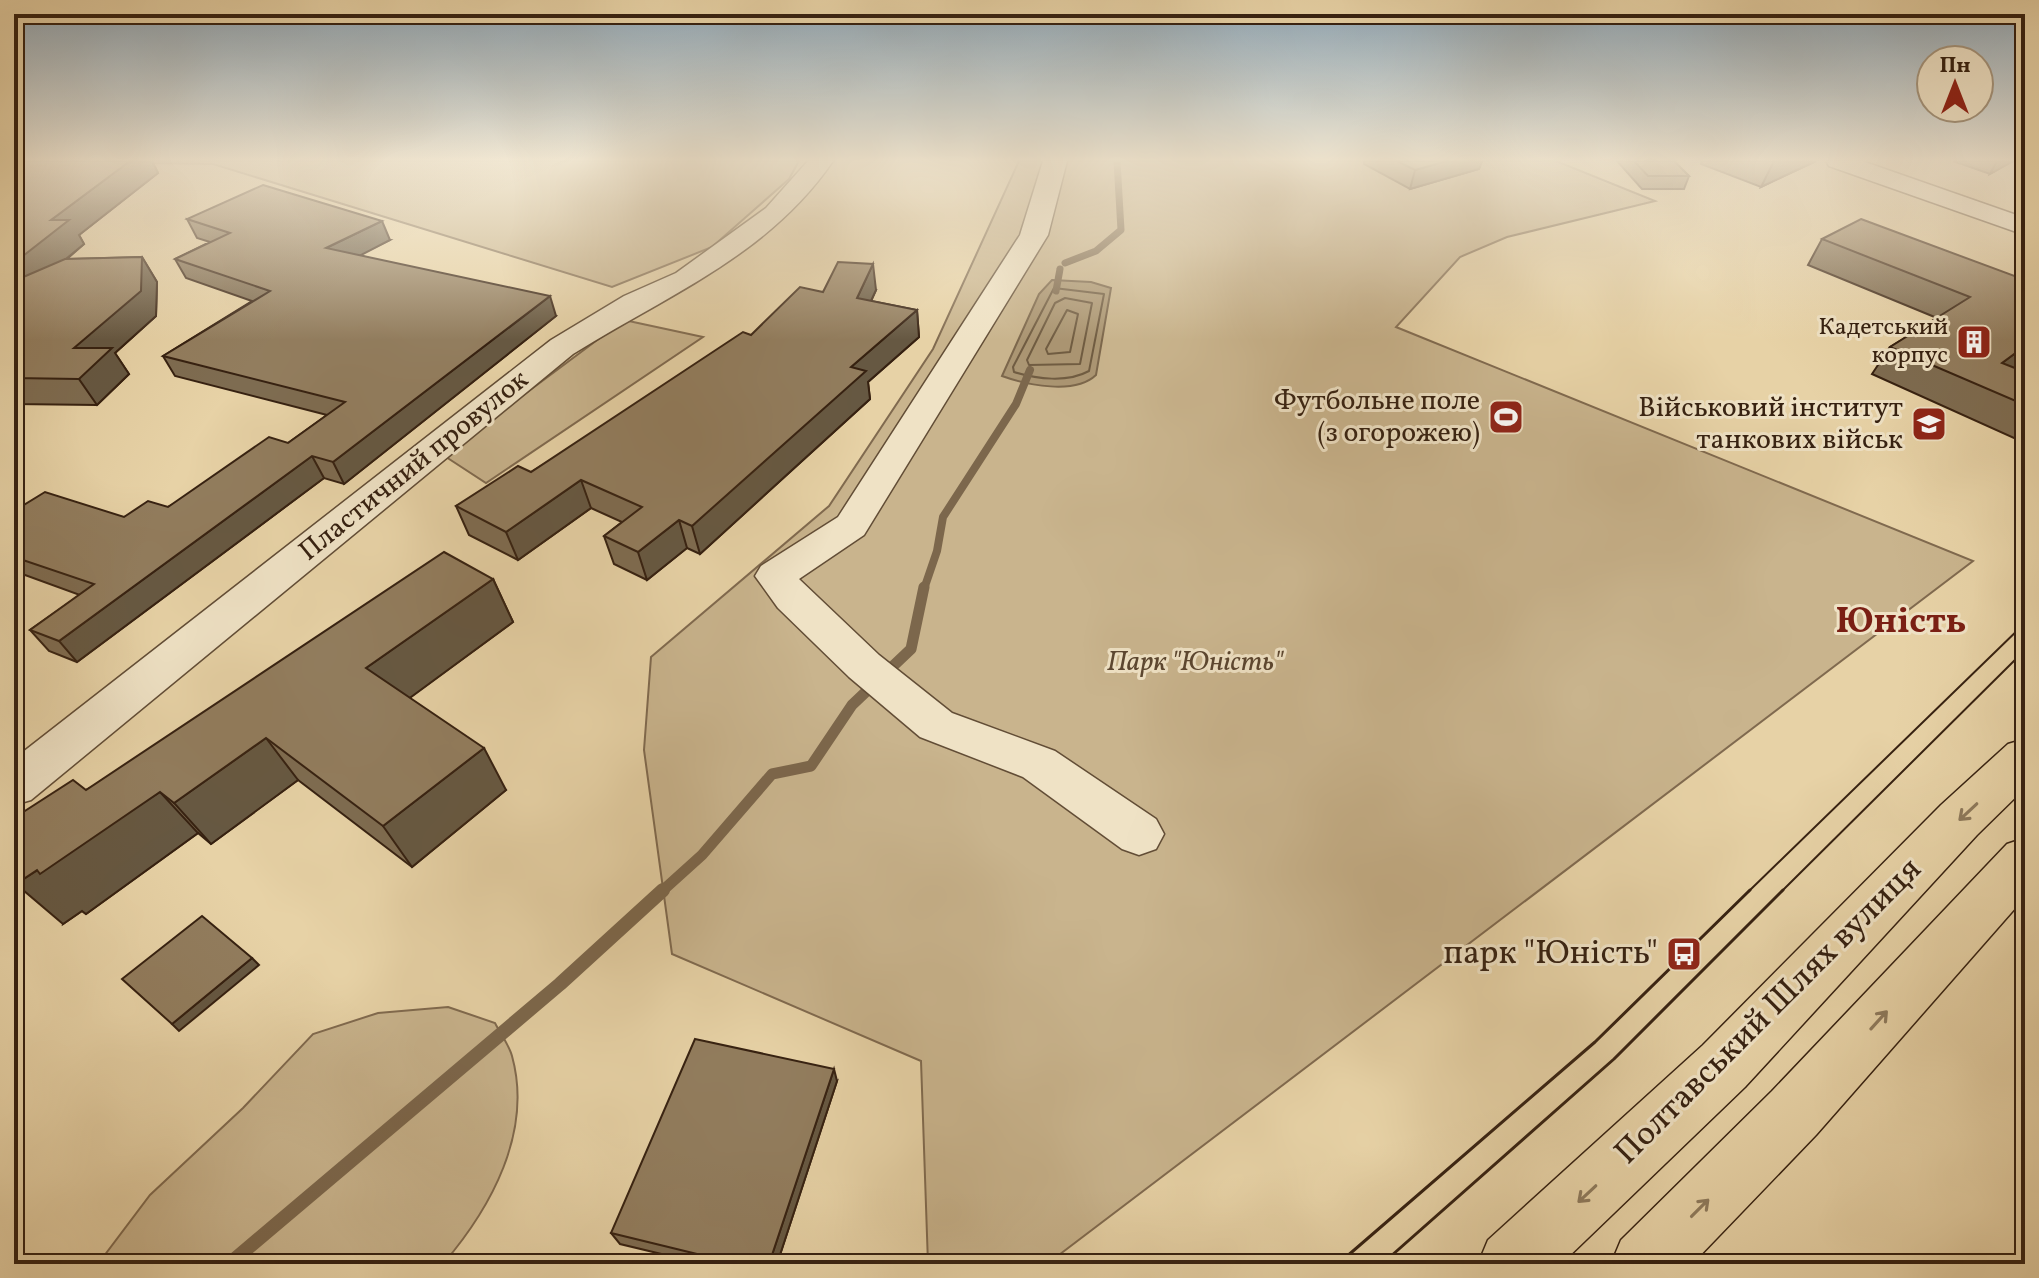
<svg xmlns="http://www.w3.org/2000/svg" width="2039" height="1278" font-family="Vollkorn,serif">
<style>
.green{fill:#c9b48d;stroke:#806a4f;stroke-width:2}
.water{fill:#ab9673;stroke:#7c674c;stroke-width:2}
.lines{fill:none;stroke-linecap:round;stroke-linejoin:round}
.shore{stroke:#705c42;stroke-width:2}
.stream-far3{stroke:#7c674c;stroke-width:7}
.stream-far2{stroke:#7c674c;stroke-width:8}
.stream-far1{stroke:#7c674c;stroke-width:11}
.stream{stroke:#7c674c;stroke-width:14}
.minor-casing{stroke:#624d36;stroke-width:3}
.major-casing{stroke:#362111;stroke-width:3}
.minor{fill:#efe2c5;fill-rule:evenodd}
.major{fill:#e7d2a6;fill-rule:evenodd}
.tram-far1{stroke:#362111;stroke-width:2}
.tram{stroke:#362111;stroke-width:3}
.wall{fill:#7e6c51;stroke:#362111;stroke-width:2}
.shaded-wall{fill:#665842;stroke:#362111;stroke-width:2}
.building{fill:#927d5e;stroke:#362111;stroke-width:2}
.oneway{stroke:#8e7a5c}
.labels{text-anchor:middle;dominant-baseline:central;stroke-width:6;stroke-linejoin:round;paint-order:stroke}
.far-poi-label{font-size:24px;fill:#362111;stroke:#efe2c5;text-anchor:end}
.poi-label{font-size:28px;fill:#362111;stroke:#efe2c5;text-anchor:end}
.street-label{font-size:28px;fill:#362111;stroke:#efe2c5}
.park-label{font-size:28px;font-style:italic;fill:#5b4630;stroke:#efe2c5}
.near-poi-label{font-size:34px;fill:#362111;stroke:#efe2c5;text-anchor:end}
.near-street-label{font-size:34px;fill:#362111;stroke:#efe2c5}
.district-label{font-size:36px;font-weight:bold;fill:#7a1f14;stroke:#efe2c5}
</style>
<rect width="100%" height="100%" fill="#e7d2a6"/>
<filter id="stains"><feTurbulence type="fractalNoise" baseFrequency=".0025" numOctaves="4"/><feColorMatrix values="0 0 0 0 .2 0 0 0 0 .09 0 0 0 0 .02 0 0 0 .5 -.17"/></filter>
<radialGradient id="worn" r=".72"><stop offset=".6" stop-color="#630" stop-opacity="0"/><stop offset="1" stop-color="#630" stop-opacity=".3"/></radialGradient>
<g class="green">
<polygon points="14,161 799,161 789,179 712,247 612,287 213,164"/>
<polygon points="1019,161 1556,161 1655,201 1507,237 1460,257 1396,327 1973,561 1047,1264 928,1264 921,1061 672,954 644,750 651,657 829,506 933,349"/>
<polygon points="624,320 703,337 486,483 443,455"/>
<path d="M 448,1007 L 495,1023 C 500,1033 509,1045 512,1056 C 533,1132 491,1208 443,1264 L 98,1264 L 150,1195 L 243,1108 L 313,1034 L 378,1013 Z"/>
</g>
<path class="water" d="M 1052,280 L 1091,282 L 1111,288 L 1096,375 C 1075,395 1027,385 1002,376 L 1039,294 Z"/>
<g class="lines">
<g class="shore">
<path d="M 1054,288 L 1104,294 L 1089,371 C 1067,383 1037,379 1014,372 L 1013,367 Z"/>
<polygon points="1065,298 1092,303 1080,364 1029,365 1027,360 1055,303"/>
<polygon points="1067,310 1078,314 1070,352 1048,354 1046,349"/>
</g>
<g class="stream-far3">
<polyline points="1065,263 1096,251 1121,230 1117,161"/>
<polyline points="1056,291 1060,269"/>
</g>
<polyline class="stream-far2" points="924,589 937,551 943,517 1016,404 1030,370"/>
<polyline class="stream-far1" points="661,892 702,855 772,774 811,766 852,705 911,649 924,587"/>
<polyline class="stream" points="229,1264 560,984 663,890"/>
<defs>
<g id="minor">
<path d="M 808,161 L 833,161 C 768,256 667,295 573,354 L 31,800 L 14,805 L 14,759 L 551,340 L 624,296 L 676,273 L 766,208 Z"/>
<polygon points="1043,161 1067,161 1048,235 864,535 799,579 879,655 952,713 1055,751 1156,819 1164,834 1156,849 1139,855 1122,849 1023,777 920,737 849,677 778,608 755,576 761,566 838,517 1020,235"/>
<polygon points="1826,161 1862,161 2025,218 2025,235 1829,166"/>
</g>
<g id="major">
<polygon points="2025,739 2025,788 1977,835 1745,1087 1561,1264 1478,1264 1488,1240 1703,1045 1941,805 2008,744"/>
<polygon points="2025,838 2025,897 1816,1135 1692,1264 1611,1264 1621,1240 1772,1091 2007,844"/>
</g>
</defs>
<use href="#minor" class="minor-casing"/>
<use href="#major" class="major-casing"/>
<use href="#minor" class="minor"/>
<use href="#major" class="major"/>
<g class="tram-far1">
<polyline points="1748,892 2025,623"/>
<polyline points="1781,892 2025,650"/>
</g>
<g class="tram">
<polyline points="1338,1264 1595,1042 1750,890"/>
<polyline points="1382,1264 1614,1059 1783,890"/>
</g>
</g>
<g class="wall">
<polygon points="14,161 152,161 158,173 79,235 84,244 67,259 142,257 157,282 156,316 115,353 129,374 97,405 14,404"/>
<polygon points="1364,161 1482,161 1479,169 1410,189 1364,164"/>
<polygon points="1617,161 1674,161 1689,176 1684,189 1642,189"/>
<polygon points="1702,161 1816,161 1761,187 1701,164"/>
<polygon points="1953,161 2013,161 1990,174"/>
<polygon points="187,219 390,240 359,255 556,316 344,484 324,478 77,662 49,651 30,630 80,595 14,571 14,511 124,517 168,507 288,443 327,415 175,376 163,356 252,301 186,278 175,259 210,242 197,238"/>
<polygon points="1822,239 2017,277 2025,272 2025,360 2014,368 2025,372 2025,443 1872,374 1890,347 1937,318 1808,265"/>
<polygon points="876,290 871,301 917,310 919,337 868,382 870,399 700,554 687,548 647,580 614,564 604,536 622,522 591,508 518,560 469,535 456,506 531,472 823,292"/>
<polygon points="493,579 513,622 409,698 506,790 412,867 298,780 211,844 198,833 86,914 82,911 63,924 86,790"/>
<polygon points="837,1081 777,1264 703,1264 620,1244 611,1233"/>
</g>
<g class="shaded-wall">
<polygon points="130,161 152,161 158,173 79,235 84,244 14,302 14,263 51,220"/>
<polygon points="1447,161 1482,161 1479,169 1410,189 1415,170"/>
<polygon points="1774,161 1816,161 1761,187"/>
<polygon points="1997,161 2013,161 1990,174"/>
<polygon points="382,221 390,240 336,268 326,248"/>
<polygon points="142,257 157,282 156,316 115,353 129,374 97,405 79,379 74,348"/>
<polygon points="873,264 876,290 860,325 857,298"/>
<polygon points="550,296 556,316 344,484 333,462"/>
<polygon points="917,310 919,337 868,382 870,399 700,554 692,526 851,367"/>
<polygon points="2025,346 2025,360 1985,388 2002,363"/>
<polygon points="312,456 324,478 77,662 59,641"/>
<polygon points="581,480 591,508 518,560 506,532"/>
<polygon points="679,520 687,548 647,580 638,552"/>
<polygon points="493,579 513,622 392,711 366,668"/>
<polygon points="266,738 298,780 211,844 174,803"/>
<polygon points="484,748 506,790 412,867 383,826"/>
<polygon points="160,792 198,833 86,914 82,911 63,924 16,884"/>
<polygon points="252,958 259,965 179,1031 172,1024"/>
<polygon points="834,1069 837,1081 777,1264 769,1264"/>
</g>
<g class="building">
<polygon points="14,161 130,161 51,220 69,220 14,263"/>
<polygon points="1397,161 1447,161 1415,170"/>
<polygon points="1634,161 1674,161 1689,176 1648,176"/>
<polygon points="263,185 382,221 326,248 550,296 333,462 312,456 59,641 30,630 94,584 14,557 14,511 45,492 124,517 148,501 168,507 269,437 288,443 345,402 163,356 270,291 175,259 230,233 187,219"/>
<polygon points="1861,219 2017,277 2025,272 2025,346 2002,363 2025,372 2025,405 1890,347 1970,297 1822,239"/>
<polygon points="142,257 141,291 74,348 112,348 79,379 14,378 14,281 65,259"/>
<polygon points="838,262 873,264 857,298 917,310 851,367 866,371 692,526 679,520 638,552 604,536 642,507 581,480 506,532 456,506 518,466 531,472 743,332 751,335 800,287 823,292"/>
<polygon points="444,552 493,579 366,668 484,748 383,826 266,738 174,803 160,792 40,874 37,870 16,884 14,882 14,818 73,780 86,790"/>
<polygon points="202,916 252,958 172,1024 122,979"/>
<polygon points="695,1039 834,1069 769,1264 738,1264 611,1233"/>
</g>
<defs><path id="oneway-shaft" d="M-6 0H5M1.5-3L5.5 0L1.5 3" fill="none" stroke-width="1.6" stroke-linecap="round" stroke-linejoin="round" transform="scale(2)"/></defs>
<g class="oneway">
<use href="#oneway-shaft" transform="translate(1968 812) rotate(137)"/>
<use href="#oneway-shaft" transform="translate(1879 1020) rotate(-48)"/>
<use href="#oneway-shaft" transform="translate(1587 1194) rotate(137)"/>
<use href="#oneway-shaft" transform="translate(1700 1208) rotate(-45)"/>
</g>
<linearGradient id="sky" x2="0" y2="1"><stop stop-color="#8fa8b9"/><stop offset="0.47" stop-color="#f4ebd7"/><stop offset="1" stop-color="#f4ebd7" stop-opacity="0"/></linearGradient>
<rect width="2039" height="340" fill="url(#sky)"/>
<defs>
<symbol id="building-square" viewBox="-11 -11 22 22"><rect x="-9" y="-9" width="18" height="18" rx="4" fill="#8f2418" stroke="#efe2c5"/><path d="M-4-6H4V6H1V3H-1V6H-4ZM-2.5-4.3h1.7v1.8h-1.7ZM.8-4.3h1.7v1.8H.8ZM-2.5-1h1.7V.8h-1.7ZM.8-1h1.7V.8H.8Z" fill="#fff"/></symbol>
<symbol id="stadium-square" viewBox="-11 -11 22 22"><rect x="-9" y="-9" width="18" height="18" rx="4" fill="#8f2418" stroke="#efe2c5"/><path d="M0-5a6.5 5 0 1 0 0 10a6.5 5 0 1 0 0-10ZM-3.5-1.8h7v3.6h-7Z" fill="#fff"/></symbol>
<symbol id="university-square" viewBox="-11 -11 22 22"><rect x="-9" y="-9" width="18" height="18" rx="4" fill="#8f2418" stroke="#efe2c5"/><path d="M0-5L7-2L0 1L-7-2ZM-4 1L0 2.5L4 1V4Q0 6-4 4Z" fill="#fff"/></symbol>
<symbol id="bus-square" viewBox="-11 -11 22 22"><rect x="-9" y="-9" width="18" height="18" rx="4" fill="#8f2418" stroke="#efe2c5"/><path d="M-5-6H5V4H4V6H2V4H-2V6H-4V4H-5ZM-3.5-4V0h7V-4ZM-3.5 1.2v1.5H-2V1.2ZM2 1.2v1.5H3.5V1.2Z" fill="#fff"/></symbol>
</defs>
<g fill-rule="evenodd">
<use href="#building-square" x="1954" y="322" width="40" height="40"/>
<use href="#stadium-square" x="1486" y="397" width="40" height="40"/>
<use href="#university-square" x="1909" y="404" width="40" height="40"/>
<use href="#bus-square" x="1664" y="934" width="40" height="40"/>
</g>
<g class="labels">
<g class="far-poi-label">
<text x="1948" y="328">Кадетський<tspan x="1948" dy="28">корпус</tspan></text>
</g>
<g class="poi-label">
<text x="1480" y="401">Футбольне поле<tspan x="1480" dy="32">(з огорожею)</tspan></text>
<text x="1903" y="408">Військовий інститут<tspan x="1903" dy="32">танкових військ</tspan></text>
</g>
<g class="street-label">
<text transform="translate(414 466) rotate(-39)">Пластичний провулок</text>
</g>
<g class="park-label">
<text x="1195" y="662">Парк "Юність"</text>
</g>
<g class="near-poi-label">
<text x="1658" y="954">парк "Юність"</text>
</g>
<g class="near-street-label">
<text transform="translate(1769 1012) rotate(-45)">Полтавський Шлях вулиця</text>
</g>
<g class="district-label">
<text x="1901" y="623">Юність</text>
</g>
</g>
<rect width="2039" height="1278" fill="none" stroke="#e7d2a6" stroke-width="48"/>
<rect x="16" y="16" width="2007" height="1246" fill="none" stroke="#362111" stroke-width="4"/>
<rect x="24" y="24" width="1991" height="1230" fill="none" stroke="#362111" stroke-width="2"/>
<g transform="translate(1955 84)"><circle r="38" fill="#efe2c5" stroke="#a5957d" stroke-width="2"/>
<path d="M0-6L14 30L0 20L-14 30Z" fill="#8f2418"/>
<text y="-12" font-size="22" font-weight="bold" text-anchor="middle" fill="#362111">Пн</text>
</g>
<rect width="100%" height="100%" filter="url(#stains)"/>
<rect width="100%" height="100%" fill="url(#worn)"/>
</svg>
